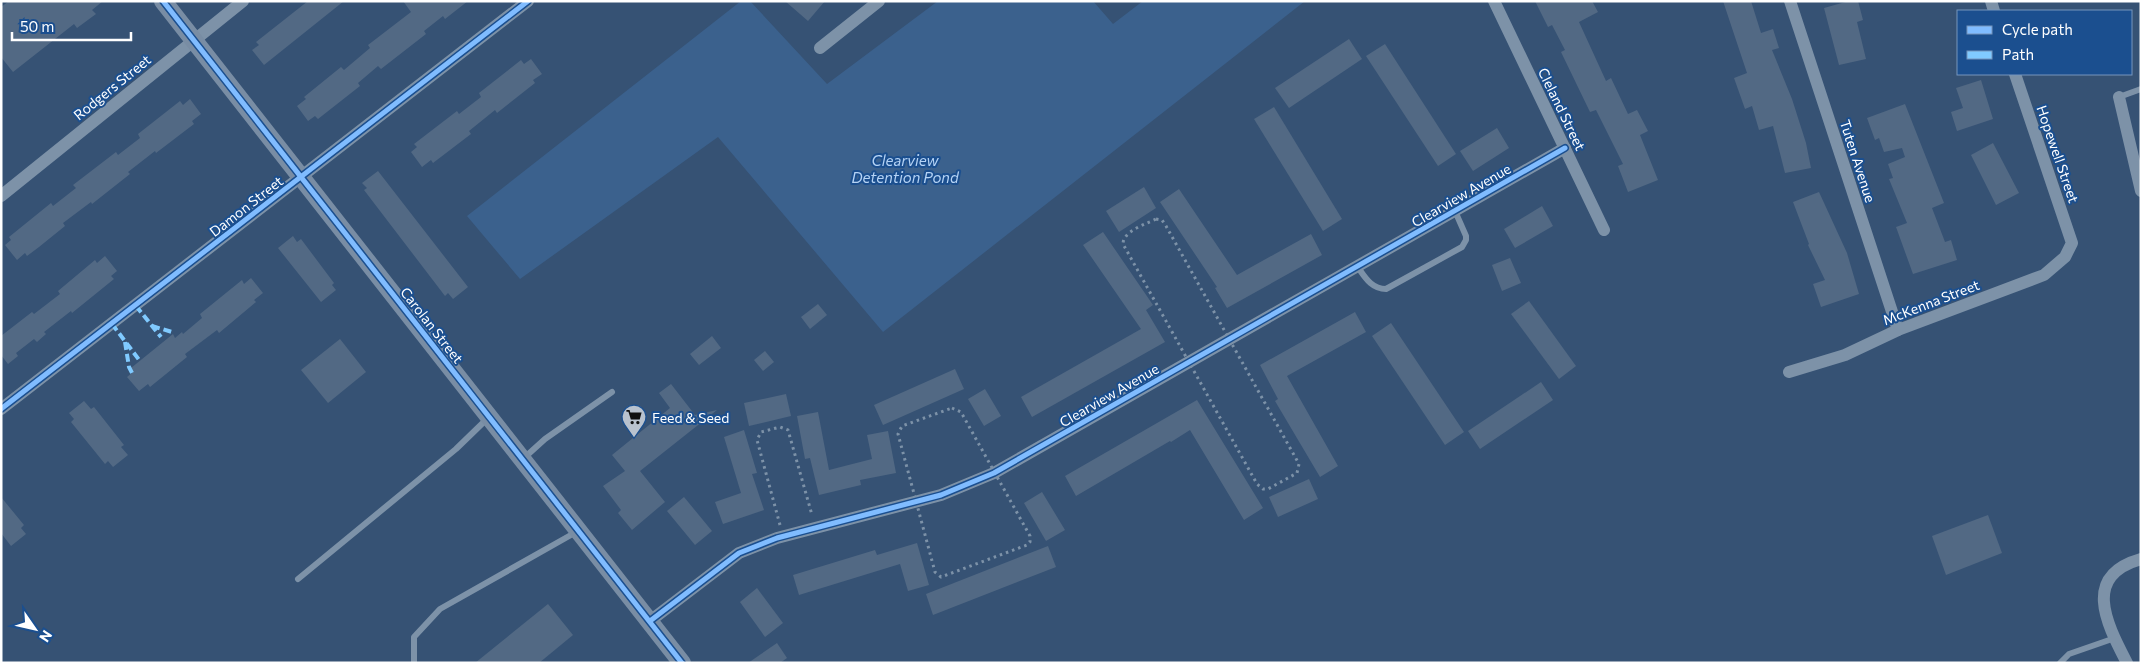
<svg xmlns="http://www.w3.org/2000/svg" width="2142" height="664" font-family="Commissioner,sans-serif">
<style>
.water{fill:#3b618d}
.building{fill:#526984}
.lines{fill:none;stroke-linecap:round;stroke-linejoin:round}
.path{stroke:#7d92a8;stroke-width:3;stroke-dasharray:2.5 4;stroke-linecap:butt}
.lane{stroke:#7d92a8;stroke-width:6}
.street{stroke:#7d92a8;stroke-width:12}
.secondary{stroke:#798da4;stroke-width:18}
.quiet{stroke:#80caff;stroke-width:4;stroke-dasharray:8 4;stroke-linecap:butt}
.cycleway-casing{stroke:#1b4f8f;stroke-width:8}
.cycleway{stroke:#80bcff;stroke-width:5}
.labels{text-anchor:middle;dominant-baseline:central;stroke-width:4;stroke-linejoin:round;paint-order:stroke}
.street-label{font-size:14px;fill:#fff;stroke:#1b4f8f}
.poi-label{font-size:14px;fill:#fff;stroke:#1b4f8f;text-anchor:start}
.water-label{font-size:15px;font-style:italic;fill:#b5d3f5;stroke:#1b4f8f}
</style>
<rect width="100%" height="100%" fill="#365274"/>
<polygon class="water" points="741,1 750,1 827,84 938,1 1093,1 1113,24 1143,1 1305,1 883,332 718,137 520,279 467,216"/>
<g class="building">
<polygon points="9,1 103,1 92,10 96,14 77,28 74,24 13,72 1,57 1,7"/>
<polygon points="308,1 344,1 264,65 252,50 259,45 256,42"/>
<polygon points="403,1 468,1 445,19 443,16 424,31 426,34 381,69 378,66 358,83 360,86 318,119 315,116 308,121 297,106 306,99 304,97 341,67 344,70 370,48 368,45 411,12"/>
<polygon points="785,1 825,1 808,21"/>
<polygon points="1535,1 1592,1 1598,12 1579,22 1606,81 1611,78 1628,114 1637,110 1648,131 1640,135 1658,180 1628,192 1618,166 1623,164 1596,110 1590,112 1561,52 1565,50 1552,25 1548,27"/>
<polygon points="1723,1 1751,1 1761,33 1773,29 1779,48 1772,50 1792,99 1806,143 1811,168 1785,173 1773,126 1759,130 1752,106 1745,109 1734,78 1747,73"/>
<polygon points="1849,1 1858,1 1863,20 1857,22 1866,59 1839,65 1824,8"/>
<polygon points="1349,39 1362,59 1289,108 1275,88"/>
<polygon points="1385,44 1456,154 1438,166 1366,56"/>
<polygon points="531,59 542,74 533,80 535,83 497,113 495,110 469,131 471,134 433,163 431,160 422,167 411,152 417,147 414,144 457,111 459,114 481,97 479,93 521,60 524,64"/>
<polygon points="1981,80 1993,119 1957,131 1951,112 1963,108 1956,88"/>
<polygon points="190,99 201,114 192,121 194,124 156,153 155,151 128,172 130,174 92,204 91,202 63,223 65,226 39,247 27,256 25,253 17,260 5,245 11,240 9,237 51,203 53,206 76,188 73,185 116,152 118,155 140,138 138,134 180,101 183,105"/>
<polygon points="1905,104 1944,203 1932,208 1945,242 1951,240 1957,260 1913,274 1896,227 1907,223 1889,179 1893,178 1888,164 1905,157 1902,148 1884,152 1879,138 1875,140 1867,118"/>
<polygon points="1274,107 1342,219 1323,231 1254,119"/>
<polygon points="1497,128 1509,148 1473,171 1460,151"/>
<polygon points="1993,143 2019,193 1996,205 1971,155"/>
<polygon points="378,171 468,287 453,299 448,293 445,296 364,190 367,188 362,183"/>
<polygon points="1144,187 1156,208 1119,232 1106,211"/>
<polygon points="1179,189 1237,275 1311,234 1322,255 1227,308 1215,288 1217,287 1160,202"/>
<polygon points="1819,192 1847,253 1859,294 1821,307 1813,284 1825,280 1808,245 1809,244 1793,202"/>
<polygon points="1542,206 1553,226 1515,248 1504,229"/>
<polygon points="1103,232 1153,305 1146,310 1165,342 1032,417 1021,397 1141,329 1083,245"/>
<polygon points="293,236 297,242 301,239 334,283 332,285 336,290 321,302 278,248"/>
<polygon points="105,256 117,271 111,276 114,279 72,313 71,311 44,332 46,334 37,342 34,339 16,353 18,356 8,364 1,355 1,336 32,312 34,314 60,294 58,291 95,260 97,263"/>
<polygon points="1510,258 1521,283 1502,291 1492,265"/>
<polygon points="251,278 263,293 254,300 256,302 219,333 217,330 185,354 187,357 150,387 148,384 139,391 127,377 133,372 131,368 173,334 175,338 182,332 183,334 202,318 200,314 242,280 244,284"/>
<polygon points="1529,301 1576,366 1559,379 1511,314"/>
<polygon points="818,304 827,315 810,329 801,317"/>
<polygon points="1355,312 1366,332 1287,376 1338,466 1320,477 1275,401 1278,399 1260,365"/>
<polygon points="1391,323 1464,432 1445,445 1372,336"/>
<polygon points="712,336 721,348 699,365 690,354"/>
<polygon points="340,339 366,372 328,403 301,370"/>
<polygon points="765,351 774,362 763,371 754,360"/>
<polygon points="955,369 964,389 883,425 874,405"/>
<polygon points="1541,382 1553,400 1480,449 1468,431"/>
<polygon points="671,384 695,415 717,410 640,471 665,502 632,530 618,513 621,510 603,486 625,471 612,455 670,408 659,393"/>
<polygon points="985,389 1001,416 984,426 968,399"/>
<polygon points="786,394 791,416 749,426 744,403"/>
<polygon points="1197,400 1263,508 1244,520 1190,430 1171,442 1170,441 1076,496 1065,476"/>
<polygon points="84,401 91,409 94,407 124,445 121,447 128,455 113,467 108,461 105,464 71,422 74,419 69,413"/>
<polygon points="818,412 829,470 872,459 867,435 888,431 896,473 860,480 861,485 819,495 810,458 805,459 797,416"/>
<polygon points="744,430 757,473 752,474 764,510 723,524 715,502 741,493 724,437"/>
<polygon points="1309,479 1318,499 1278,517 1269,497"/>
<polygon points="1042,492 1065,530 1046,541 1024,503"/>
<polygon points="1,497 24,525 21,528 26,534 11,546 1,533"/>
<polygon points="684,497 712,531 695,545 667,511"/>
<polygon points="1988,515 2002,553 1946,575 1932,536"/>
<polygon points="917,543 929,585 908,591 900,564 799,595 793,575 875,550 877,555"/>
<polygon points="1048,546 1056,567 933,615 926,594"/>
<polygon points="757,588 783,623 765,637 740,602"/>
<polygon points="548,604 573,635 539,663 475,663"/>
<polygon points="777,643 787,658 780,663 748,663"/>
</g>
<g class="lines">
<g class="path">
<path d="M 1156,219 L 1162,220 L 1166,226 L 1299,464 L 1297,473 L 1268,489 L 1263,489 L 1257,484 L 1123,244 C 1123,231 1146,224 1156,219 Z"/>
<polygon points="952,408 961,412 1030,536 1030,542 1027,545 941,577 935,572 898,434 902,426"/>
<polyline points="780,525 757,440 761,432 780,427 788,430 812,515"/>
</g>
<g class="lane">
<polyline points="2119,97 2141,89"/>
<path d="M 1357,266 C 1365,277 1371,289 1386,289 L 1462,247 L 1466,240 L 1466,236 L 1455,211"/>
<polyline points="524,458 545,439 612,392"/>
<polyline points="298,579 456,449 489,417"/>
<polyline points="414,663 414,637 440,609 578,531"/>
<polyline points="2060,663 2069,654 2115,638"/>
</g>
<g class="street">
<polyline points="1494,1 1604,230"/>
<polyline points="1790,1 1898,330"/>
<polyline points="1991,1 1994,11"/>
<polyline points="820,48 879,1"/>
<polyline points="2119,97 2141,191"/>
<polyline points="1,196 243,1"/>
<polyline points="1789,372 1845,355 1898,330 2044,275 2065,257 2072,243 2015,74"/>
<polyline points="1,409 528,1"/>
<polyline points="650,621 739,553 777,538 941,495 994,473 1565,148"/>
<path d="M 2127,663 C 2107,624 2081,576 2141,559"/>
</g>
<polyline class="secondary" points="163,1 682,663"/>
<g class="quiet">
<polyline points="136,306 161,337"/>
<polyline points="112,324 140,361"/>
<polyline points="152,326 172,332"/>
<polyline points="125,342 129,367 132,373"/>
</g>
<defs>
<g id="cycleway">
<polyline points="163,1 682,663"/>
<polyline points="1,409 528,1"/>
<polyline points="650,621 739,553 777,538 941,495 994,473 1565,148"/>
</g>
</defs>
<use href="#cycleway" class="cycleway-casing"/>
<use href="#cycleway" class="cycleway"/>
</g>
<defs>
<symbol id="supermarket-pin" viewBox="-11 -11 22 30"><path d="M0 17L-7.5 6A9.5 9.5 0 1 1 7.5 6Z" fill="#b9c2ce" stroke="#1b4f8f"/><path d="M-6-5.5h2.5l.6 2H6L4.5 2H-2.5L-4.4-4H-6ZM-1.5 3.2a1.3 1.3 0 1 0 .1 0ZM3 3.2a1.3 1.3 0 1 0 .1 0Z" fill="#111"/></symbol>
</defs>
<g fill-rule="evenodd">
<use href="#supermarket-pin" x="620" y="403" width="28" height="38"/>
</g>
<g class="labels">
<g class="street-label">
<text transform="translate(112 87) rotate(-39)">Rodgers Street</text>
<text transform="translate(1562 109) rotate(64)">Cleland Street</text>
<text transform="translate(2058 154) rotate(71)">Hopewell Street</text>
<text transform="translate(1858 161) rotate(72)">Tuten Avenue</text>
<text transform="translate(1461 195) rotate(-30)">Clearview Avenue</text>
<text transform="translate(246 206) rotate(-38)">Damon Street</text>
<text transform="translate(1931 302) rotate(-21)">McKenna Street</text>
<text transform="translate(432 325) rotate(52)">Carolan Street</text>
<text transform="translate(1109 395) rotate(-30)">Clearview Avenue</text>
</g>
<g class="poi-label">
<text x="652" y="417">Feed &amp; Seed</text>
</g>
<g class="water-label">
<text x="905" y="160">Clearview<tspan x="905" dy="17">Detention Pond</tspan></text>
</g>
</g>
<rect width="2142" height="664" fill="none" stroke="#ffffff" stroke-width="5"/>
<rect x="1957" y="10" width="175" height="65" fill="#1b4f8f" stroke="#7695bc"/>
<rect x="1967" y="26" width="25" height="8" fill="#80bcff" stroke="#7695bc"/>
<text x="2002" y="35" font-size="15" fill="#ffffff">Cycle path</text>
<rect x="1967" y="51" width="25" height="8" fill="#80caff" stroke="#7695bc"/>
<text x="2002" y="60" font-size="15" fill="#ffffff">Path</text>
<g transform="translate(35 629) rotate(124)" stroke="#1b4f8f" stroke-width="4" paint-order="stroke">
<path d="M0-4L9 19L0 12L-9 19Z" fill="#ffffff"/>
<text y="-8" font-size="14" font-weight="bold" text-anchor="middle" fill="#ffffff">N</text>
</g>
<path d="M12 32v8h119v-8" fill="none" stroke="#ffffff" stroke-width="2.5"/>
<text x="20" y="32" font-size="15" fill="#ffffff" stroke="#1b4f8f" stroke-width="4" paint-order="stroke">50 m</text>
</svg>
